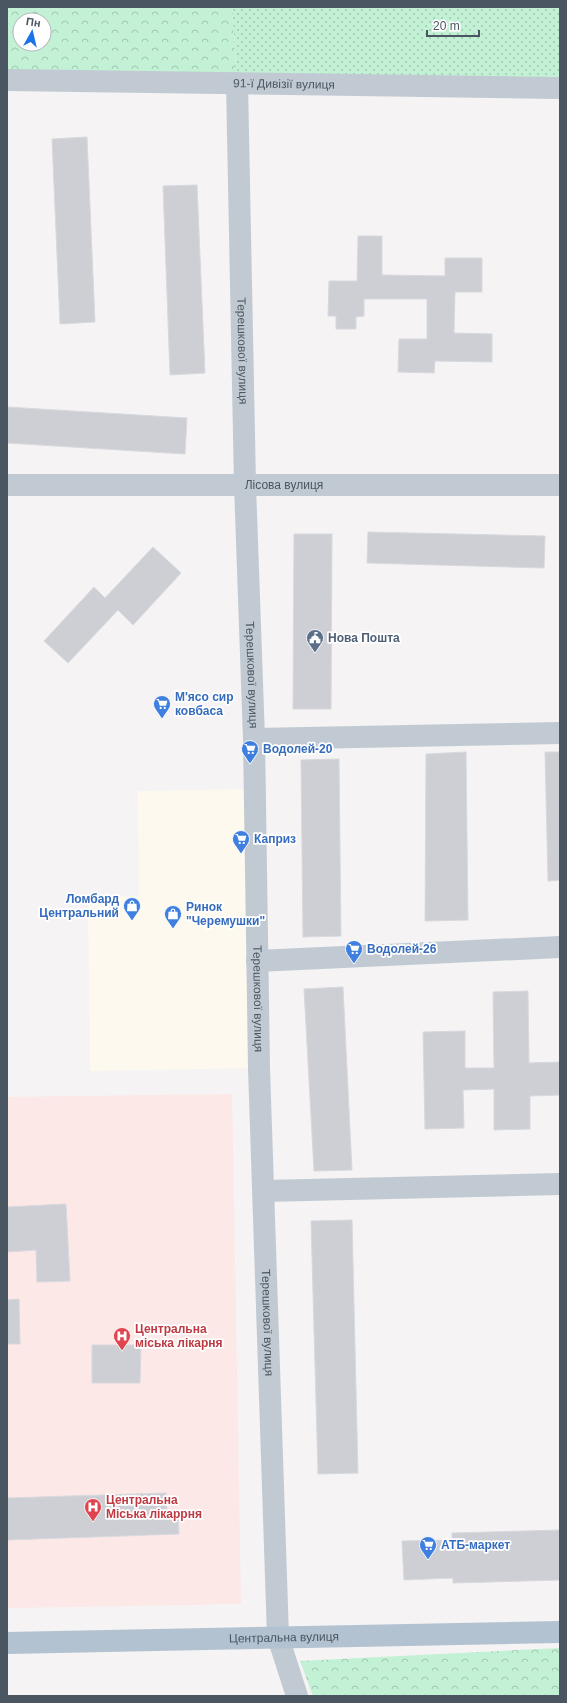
<svg xmlns="http://www.w3.org/2000/svg" width="567" height="1703" font-family="Helvetica,sans-serif">
<style>
.commercial{fill:#fdf9ef}
.medical{fill:#fce8e6}
.grass{fill:url(#grass-dots)}
.forest{fill:url(#forest-crowns);fill-rule:evenodd}
.building{fill:#cdcfd5;stroke:#d7d9de}
.lines{fill:none;stroke-linecap:round;stroke-linejoin:round}
.minor{stroke:#c1cad2;stroke-width:22}
.major{stroke:#b3c2d1;stroke-width:22}
.labels{text-anchor:middle;dominant-baseline:central;stroke-width:3.5;stroke-linejoin:round;paint-order:stroke}
.street-label{font-size:12px;fill:#4a5661;stroke:#fff}
.service-label{font-size:12px;font-weight:bold;fill:#4e5e75;stroke:#fff;text-anchor:start}
.shop-label{font-size:12px;font-weight:bold;fill:#366cbe;stroke:#fff;text-anchor:start}
.health-label{font-size:12px;font-weight:bold;fill:#be3a42;stroke:#fff;text-anchor:start}
</style>
<defs>
<pattern id="grass-dots" width="8" height="8" patternUnits="userSpaceOnUse"><rect width="8" height="8" fill="#c3f1d5"/><path d="M2 2h.1M6 6h.1" fill="none" stroke="#a0c6b0" stroke-width="1.8" stroke-linecap="round"/></pattern>
<pattern id="forest-crowns" width="20" height="18" patternUnits="userSpaceOnUse"><rect width="20" height="18" fill="#c3f1d5"/><path d="M2 6a3 3 0 1 1 6 0M12 15a3 3 0 1 1 6 0" fill="none" stroke="#a0c6b0"/></pattern>
</defs>
<rect width="100%" height="100%" fill="#f5f3f3"/>
<polygon class="commercial" points="255,789 259,1068 90,1071 88,897 139,896 138,791"/>
<polygon class="medical" points="232,1094 241,1604 7,1608 7,1097"/>
<polygon class="grass" points="232,7 560,7 560,88 237,83"/>
<g class="forest">
<path d="M 7,7 L 232,7 L 237,83 L 7,80 ZM 20,20 L 44,20 L 44,44 L 20,44 Z"/>
<polygon points="560,1648 560,1696 313,1696 300,1661"/>
</g>
<g class="building">
<polygon points="87,137 95,322 60,324 52,139"/>
<polygon points="197,185 205,373 170,375 163,186"/>
<polygon points="358,236 382,236 382,275 445,276 445,258 482,258 482,292 455,292 454,333 492,334 492,362 435,361 434,373 398,372 399,339 427,339 427,299 364,299 364,316 356,317 356,329 336,329 336,316 328,316 329,281 357,281"/>
<polygon points="7,407 187,418 185,454 7,443"/>
<polygon points="368,532 545,536 544,568 367,563"/>
<polygon points="294,534 332,534 331,709 293,709"/>
<polygon points="153,547 181,573 133,625 118,610 68,663 44,641 94,587 105,598"/>
<polygon points="466,752 468,920 425,921 426,754"/>
<polygon points="545,752 560,752 560,880 548,881"/>
<polygon points="339,759 341,936 303,937 301,760"/>
<polygon points="343,987 352,1170 314,1171 304,989"/>
<polygon points="528,991 529,1063 560,1062 560,1095 530,1096 530,1129 494,1130 494,1089 463,1090 464,1128 425,1129 423,1032 465,1031 465,1068 494,1068 493,992"/>
<polygon points="66,1204 70,1281 37,1282 36,1250 7,1252 7,1207"/>
<polygon points="352,1220 358,1473 318,1474 311,1221"/>
<polygon points="19,1299 20,1344 7,1344 7,1300"/>
<polygon points="92,1345 141,1345 140,1383 92,1383"/>
<polygon points="166,1493 167,1511 178,1510 179,1534 7,1540 7,1498"/>
<polygon points="560,1530 560,1580 453,1583 453,1578 404,1580 402,1541 452,1540 452,1533"/>
</g>
<g class="lines">
<g class="minor">
<path id="s1" d="M 7,80 L 560,88"/>
<path id="s2" d="M 237,83 L 245,485 L 254,739 L 259,1068 L 278,1637 L 297,1696"/>
<path id="s3" d="M 7,485 L 560,485"/>
<polyline points="254,739 560,733"/>
<polyline points="257,961 560,947"/>
<polyline points="264,1191 560,1184"/>
</g>
<path class="major" id="s4" d="M 7,1643 L 560,1632"/>
</g>
<defs>
<symbol id="civic-pin" viewBox="-11 -11 22 30"><path d="M0 17L-7.5 6A9.5 9.5 0 1 1 7.5 6Z" fill="#5c6f8a" stroke="#fff"/><path d="M-.6-6.5H3V-4.5H.6V-3L4-1V1h2V6H-6V1h2V-1L-.6-3ZM-1.2 2.5V6h2.4V2.5Z" fill="#fff"/></symbol>
<symbol id="supermarket-pin" viewBox="-11 -11 22 30"><path d="M0 17L-7.5 6A9.5 9.5 0 1 1 7.5 6Z" fill="#3f7fe0" stroke="#fff"/><path d="M-6-5.5h2.5l.6 2H6L4.5 2H-2.5L-4.4-4H-6ZM-1.5 3.2a1.3 1.3 0 1 0 .1 0ZM3 3.2a1.3 1.3 0 1 0 .1 0Z" fill="#fff"/></symbol>
<symbol id="shop-pin" viewBox="-11 -11 22 30"><path d="M0 17L-7.5 6A9.5 9.5 0 1 1 7.5 6Z" fill="#3f7fe0" stroke="#fff"/><path d="M-5-2.5h2.3a2.7 3.5 0 0 1 5.4 0H5L5.5 6h-11ZM-1.5-2.5h3a1.5 2.3 0 0 0-3 0Z" fill="#fff"/></symbol>
<symbol id="hospital-pin" viewBox="-11 -11 22 30"><path d="M0 17L-7.5 6A9.5 9.5 0 1 1 7.5 6Z" fill="#e0444e" stroke="#fff"/><path d="M-5-5h3v3.5h4V-5h3V5h-3V1.5h-4V5h-3Z" fill="#fff"/></symbol>
</defs>
<g fill-rule="evenodd">
<use href="#civic-pin" x="305" y="628" width="20" height="27"/>
<use href="#supermarket-pin" x="152" y="694" width="20" height="27"/>
<use href="#supermarket-pin" x="240" y="739" width="20" height="27"/>
<use href="#supermarket-pin" x="231" y="829" width="20" height="27"/>
<use href="#shop-pin" x="122" y="896" width="20" height="27"/>
<use href="#shop-pin" x="163" y="904" width="20" height="27"/>
<use href="#supermarket-pin" x="344" y="939" width="20" height="27"/>
<use href="#hospital-pin" x="112" y="1326" width="20" height="27"/>
<use href="#hospital-pin" x="83" y="1497" width="20" height="27"/>
<use href="#supermarket-pin" x="418" y="1535" width="20" height="27"/>
</g>
<g class="labels">
<g class="street-label">
<text stroke="none"><textPath href="#s1" startOffset="277">91-ї Дивізії вулиця</textPath></text>
<text stroke="none"><textPath href="#s2" startOffset="268">Терешкової вулиця</textPath></text>
<text stroke="none"><textPath href="#s3" startOffset="277">Лісова вулиця</textPath></text>
<text stroke="none"><textPath href="#s2" startOffset="592">Терешкової вулиця</textPath></text>
<text stroke="none"><textPath href="#s2" startOffset="916">Терешкової вулиця</textPath></text>
<text stroke="none"><textPath href="#s2" startOffset="1240">Терешкової вулиця</textPath></text>
<text stroke="none"><textPath href="#s4" startOffset="277">Центральна вулиця</textPath></text>
</g>
<g class="service-label">
<text x="328" y="638">Нова Пошта</text>
</g>
<g class="shop-label">
<text x="175" y="697">М'ясо сир<tspan x="175" dy="14">ковбаса</tspan></text>
<text x="263" y="749">Водолей-20</text>
<text x="254" y="839">Каприз</text>
<text x="119" y="899" text-anchor="end">Ломбард<tspan x="119" dy="14">Центральний</tspan></text>
<text x="186" y="907">Ринок<tspan x="186" dy="14">"Черемушки"</tspan></text>
<text x="367" y="949">Водолей-26</text>
<text x="441" y="1545">АТБ-маркет</text>
</g>
<g class="health-label">
<text x="135" y="1329">Центральна<tspan x="135" dy="14">міська лікарня</tspan></text>
<text x="106" y="1500">Центральна<tspan x="106" dy="14">Міська лікаррня</tspan></text>
</g>
</g>
<rect width="567" height="1703" fill="none" stroke="#4a5661" stroke-width="16"/>
<g transform="translate(32 32) rotate(8)"><circle r="19" fill="#ffffff" stroke="#b7bbc0"/>
<path d="M0-3L7 15L0 10L-7 15Z" fill="#1a73e8"/>
<text y="-6" font-size="11" font-weight="bold" text-anchor="middle" fill="#4a5661">Пн</text>
</g>
<path d="M427 30v6h52v-6" fill="none" stroke="#4a5661" stroke-width="2"/>
<text x="433" y="30" font-size="12" fill="#4a5661" stroke="#ffffff" stroke-width="3" paint-order="stroke">20 m</text>
</svg>
